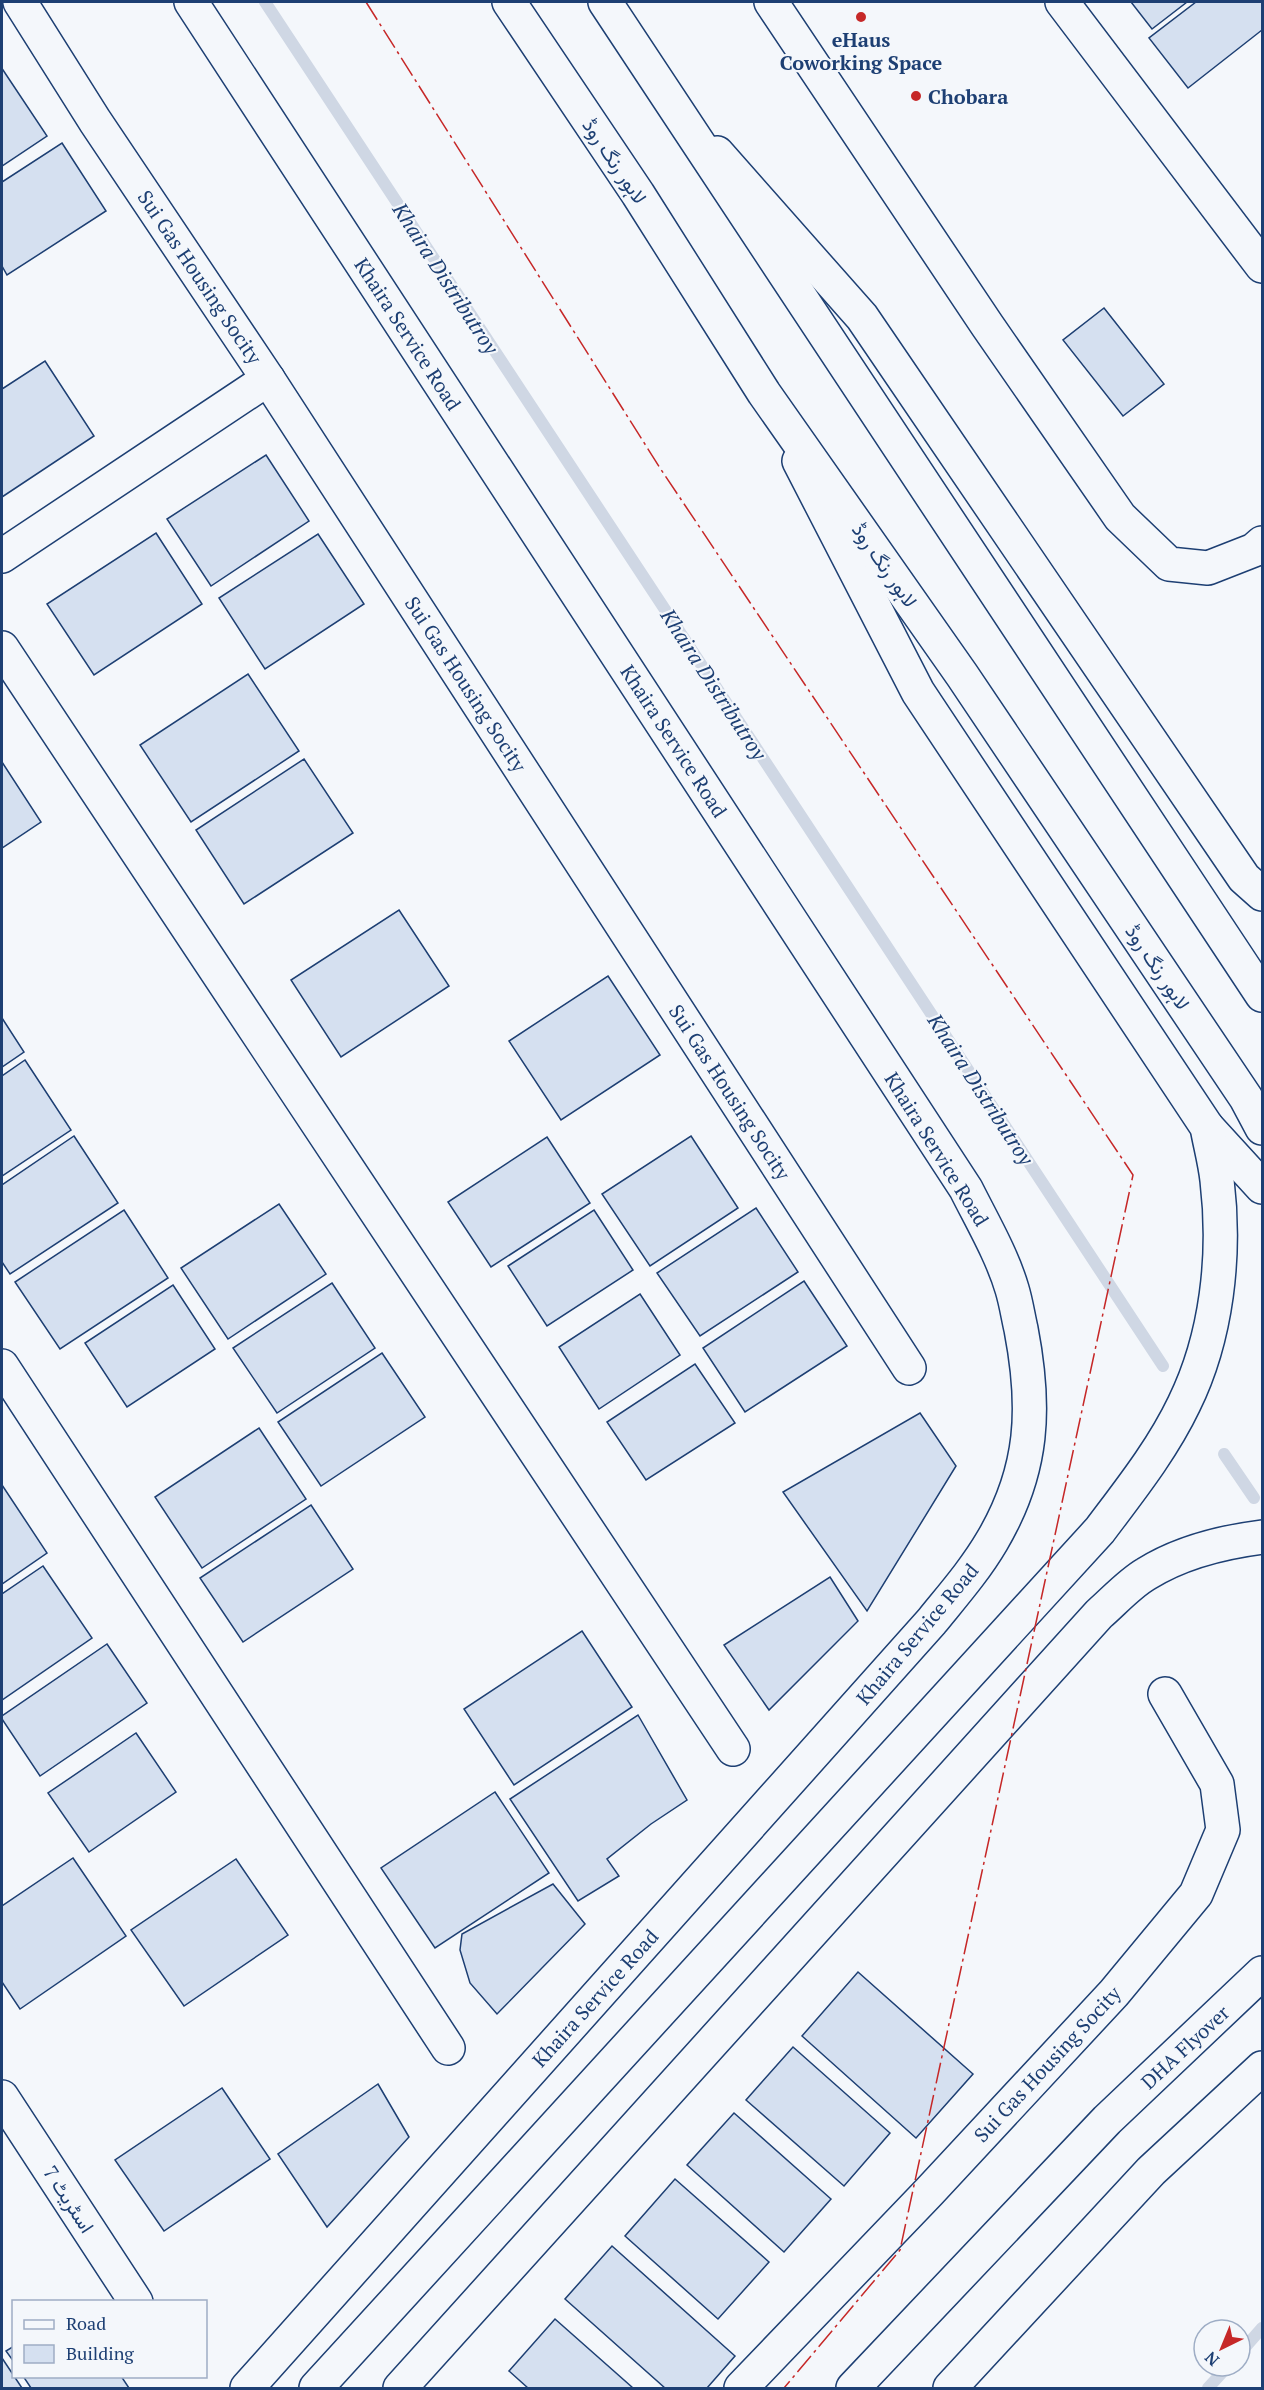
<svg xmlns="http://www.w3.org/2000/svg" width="1264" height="2390" font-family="'PT Serif',Vazirmatn,serif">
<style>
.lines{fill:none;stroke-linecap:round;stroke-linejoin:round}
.stream{stroke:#cfd7e4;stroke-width:12}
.building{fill:#d5e0f0;stroke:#1d3f73;stroke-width:1.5}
.minor-casing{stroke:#1d3f73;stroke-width:36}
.tertiary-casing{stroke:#1d3f73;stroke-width:36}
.secondary-casing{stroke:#1d3f73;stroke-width:36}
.motorway-casing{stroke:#1d3f73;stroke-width:36}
.minor{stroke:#f4f7fb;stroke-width:33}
.tertiary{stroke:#f4f7fb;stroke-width:33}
.secondary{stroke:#f4f7fb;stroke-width:33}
.motorway{stroke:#f4f7fb;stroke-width:33}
.power{stroke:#c62828;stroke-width:1.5;stroke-dasharray:21 4.5 3 4.5;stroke-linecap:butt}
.poi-dot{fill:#c62828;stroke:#f4f7fb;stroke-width:2}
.labels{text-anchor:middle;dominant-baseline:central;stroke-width:4.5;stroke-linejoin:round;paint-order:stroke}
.poi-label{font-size:20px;font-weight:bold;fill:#1d3f73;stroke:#f4f7fb}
.street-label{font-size:20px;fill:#1d3f73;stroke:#f4f7fb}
.water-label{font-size:21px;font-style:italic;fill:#1d3f73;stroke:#f4f7fb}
</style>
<rect width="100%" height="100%" fill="#f4f7fb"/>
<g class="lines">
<g class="stream">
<polyline points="265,2 1163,1366"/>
<polyline points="1224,1454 1254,1498"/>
<polyline points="1240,2353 1262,2328"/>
<polyline points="1208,2388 1228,2366"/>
</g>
</g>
<g class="building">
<polygon points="1131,2 1187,2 1152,29"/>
<polygon points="1196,2 1262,2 1262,30 1188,88 1149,38"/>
<polygon points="3,70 47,136 2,166 2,71"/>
<polygon points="62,143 106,211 7,275 2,266 2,182"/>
<polygon points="1104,308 1164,384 1123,416 1063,340"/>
<polygon points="45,361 94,436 2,497 2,389"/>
<polygon points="266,455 309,521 211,586 167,519"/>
<polygon points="156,533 202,604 94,675 47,604"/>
<polygon points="318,534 364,604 265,669 219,598"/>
<polygon points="248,674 299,751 191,822 140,745"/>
<polygon points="304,759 353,833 244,904 196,830"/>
<polygon points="2,762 41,822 2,848"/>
<polygon points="399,910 449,986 341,1057 291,980"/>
<polygon points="608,976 660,1055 561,1120 509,1041"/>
<polygon points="2,1018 24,1052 2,1067"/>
<polygon points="25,1060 71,1130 2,1176 2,1076"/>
<polygon points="74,1136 118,1203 10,1274 2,1262 2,1185"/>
<polygon points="691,1136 738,1208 650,1266 602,1194"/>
<polygon points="547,1137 590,1203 491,1267 448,1202"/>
<polygon points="279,1204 326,1274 228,1339 181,1268"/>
<polygon points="756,1208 798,1272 700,1336 657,1273"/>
<polygon points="124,1210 168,1278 60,1349 15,1282"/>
<polygon points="594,1210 633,1270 547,1326 508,1266"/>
<polygon points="804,1281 847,1346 745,1412 703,1348"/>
<polygon points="332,1283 375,1348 277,1413 233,1348"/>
<polygon points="173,1285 215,1349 127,1407 85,1343"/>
<polygon points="640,1294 680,1355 599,1409 559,1347"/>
<polygon points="382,1353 425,1417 321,1486 278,1422"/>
<polygon points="695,1364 735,1423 646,1480 607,1422"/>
<polygon points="920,1413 956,1466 867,1611 783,1492"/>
<polygon points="259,1428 306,1499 202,1568 155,1497"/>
<polygon points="2,1485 47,1553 2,1584"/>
<polygon points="311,1505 353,1569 243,1642 200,1578"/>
<polygon points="43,1566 92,1638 2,1700 2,1594"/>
<polygon points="830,1577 858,1621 769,1710 724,1645"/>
<polygon points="582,1631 632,1707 514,1785 464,1709"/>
<polygon points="107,1644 147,1703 40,1776 2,1719 2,1716"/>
<polygon points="638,1715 687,1800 651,1824 607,1859 619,1876 578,1901 510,1799"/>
<polygon points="136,1733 176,1792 89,1852 48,1793"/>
<polygon points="495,1792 549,1873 435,1948 381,1868"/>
<polygon points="73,1858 126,1936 20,2009 2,1982 2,1906"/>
<polygon points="236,1859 288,1935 184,2006 131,1930"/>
<polygon points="553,1884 585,1924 497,2014 470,1983 460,1950 462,1934"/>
<polygon points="858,1972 973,2074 916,2138 802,2036"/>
<polygon points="793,2047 890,2133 844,2186 746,2100"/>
<polygon points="378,2084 409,2137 327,2227 278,2154"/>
<polygon points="222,2088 270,2159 164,2231 115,2160"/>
<polygon points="734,2113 831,2199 784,2252 687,2165"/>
<polygon points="675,2179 769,2262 718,2319 625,2236"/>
<polygon points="612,2246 735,2356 707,2388 665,2388 565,2299"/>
<polygon points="555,2319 633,2388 528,2388 509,2371"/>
<polygon points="14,2346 14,2362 6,2351"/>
<polygon points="2,2358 22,2388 2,2388"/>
<polygon points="23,2376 121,2376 129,2388 31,2388"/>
</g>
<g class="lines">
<defs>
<g id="minor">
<polyline points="20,2 95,121 268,379 909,1368"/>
<path d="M 191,2 L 966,1189 C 982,1221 1002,1255 1012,1289 C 1016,1302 1018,1316 1021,1329 C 1036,1407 1034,1470 992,1541 C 975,1570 953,1595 932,1621 L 247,2388"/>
<polyline points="1062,2 1262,266"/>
<polyline points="2,556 268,379"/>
<polyline points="2,648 733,1749"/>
<polyline points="2,1366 448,2048"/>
<polyline points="2,2097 136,2302"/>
<polyline points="741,2388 929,2192 1114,1993 1196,1894 1223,1830 1217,1784 1165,1694"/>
</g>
<polyline id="tertiary" points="771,2 987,325 1120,517 1169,564 1208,568 1254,550 1262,543"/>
<g id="secondary">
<polyline points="717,153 862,317 1244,878 1262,894"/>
<polyline points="1207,1127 1262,1187"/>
<path d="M 316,2388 L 1100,1530 C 1130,1490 1162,1450 1184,1404 C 1217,1337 1226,1255 1217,1180 C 1215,1162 1210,1144 1207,1127 L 918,692 L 799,461"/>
<path d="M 400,2388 L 1099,1614 C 1114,1601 1129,1584 1146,1574 C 1181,1552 1223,1542 1262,1537"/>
<polyline points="853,2388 1107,2120 1262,1973"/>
<polyline points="950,2388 1151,2171 1262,2068"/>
</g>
<g id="motorway">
<polyline points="509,2 638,194 764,393 962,675 1246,1098 1262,1128"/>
<polyline points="605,2 1262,995"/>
</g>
</defs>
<use href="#minor" class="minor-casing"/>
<use href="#tertiary" class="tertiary-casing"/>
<use href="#secondary" class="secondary-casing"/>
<use href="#motorway" class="motorway-casing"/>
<use href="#minor" class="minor"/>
<use href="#tertiary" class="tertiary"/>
<use href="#secondary" class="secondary"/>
<use href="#motorway" class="motorway"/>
<polyline class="power" points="366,2 660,468 1133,1175 900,2250 784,2388"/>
</g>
<g class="poi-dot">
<circle cx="861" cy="17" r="6"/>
<circle cx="916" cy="96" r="6"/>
</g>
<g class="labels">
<g class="poi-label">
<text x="861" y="39">eHaus<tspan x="861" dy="23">Coworking Space</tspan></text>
<text x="928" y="96" text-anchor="start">Chobara</text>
</g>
<g class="street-label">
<text transform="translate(615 161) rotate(56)">لاہور رنگ روڈ</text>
<text transform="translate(200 277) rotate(56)">Sui Gas Housing Socity</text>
<text transform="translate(408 334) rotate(57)">Khaira Service Road</text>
<text transform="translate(885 565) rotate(55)">لاہور رنگ روڈ</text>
<text transform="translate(466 684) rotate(57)">Sui Gas Housing Socity</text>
<text transform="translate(674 741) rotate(57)">Khaira Service Road</text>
<text transform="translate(1158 967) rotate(56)">لاہور رنگ روڈ</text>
<text transform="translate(730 1092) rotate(57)">Sui Gas Housing Socity</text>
<text transform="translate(937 1149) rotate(58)">Khaira Service Road</text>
<text transform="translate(917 1634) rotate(-50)">Khaira Service Road</text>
<text transform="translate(595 1998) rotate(-48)">Khaira Service Road</text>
<text transform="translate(1185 2047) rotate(-43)">DHA Flyover</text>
<text transform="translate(1047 2064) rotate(-47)">Sui Gas Housing Socity</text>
<text transform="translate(69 2199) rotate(57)">اسٹریٹ 7</text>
</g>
<g class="water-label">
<text transform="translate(446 278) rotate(57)">Khaira Distributroy</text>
<text transform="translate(714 684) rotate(57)">Khaira Distributroy</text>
<text transform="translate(981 1089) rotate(57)">Khaira Distributroy</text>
</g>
</g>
<rect width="1264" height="2390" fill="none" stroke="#1d3f73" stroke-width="6"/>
<rect x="12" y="2300" width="195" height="78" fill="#f4f7fb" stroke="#9eadc5" stroke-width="1.5"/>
<rect x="24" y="2320" width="30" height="9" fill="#f4f7fb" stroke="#9eadc5" stroke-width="1.5"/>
<text x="66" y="2330" font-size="18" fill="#1d3f73">Road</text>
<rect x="24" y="2345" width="30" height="18" fill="#d5e0f0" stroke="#9eadc5" stroke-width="1.5"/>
<text x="66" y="2360" font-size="18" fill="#1d3f73">Building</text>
<g transform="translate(1222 2348) rotate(223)"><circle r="28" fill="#f4f7fb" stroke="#9eadc5" stroke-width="1.5"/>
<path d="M0-4.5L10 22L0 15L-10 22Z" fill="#c62828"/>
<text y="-9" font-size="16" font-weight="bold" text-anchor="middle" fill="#1d3f73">N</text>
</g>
</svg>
